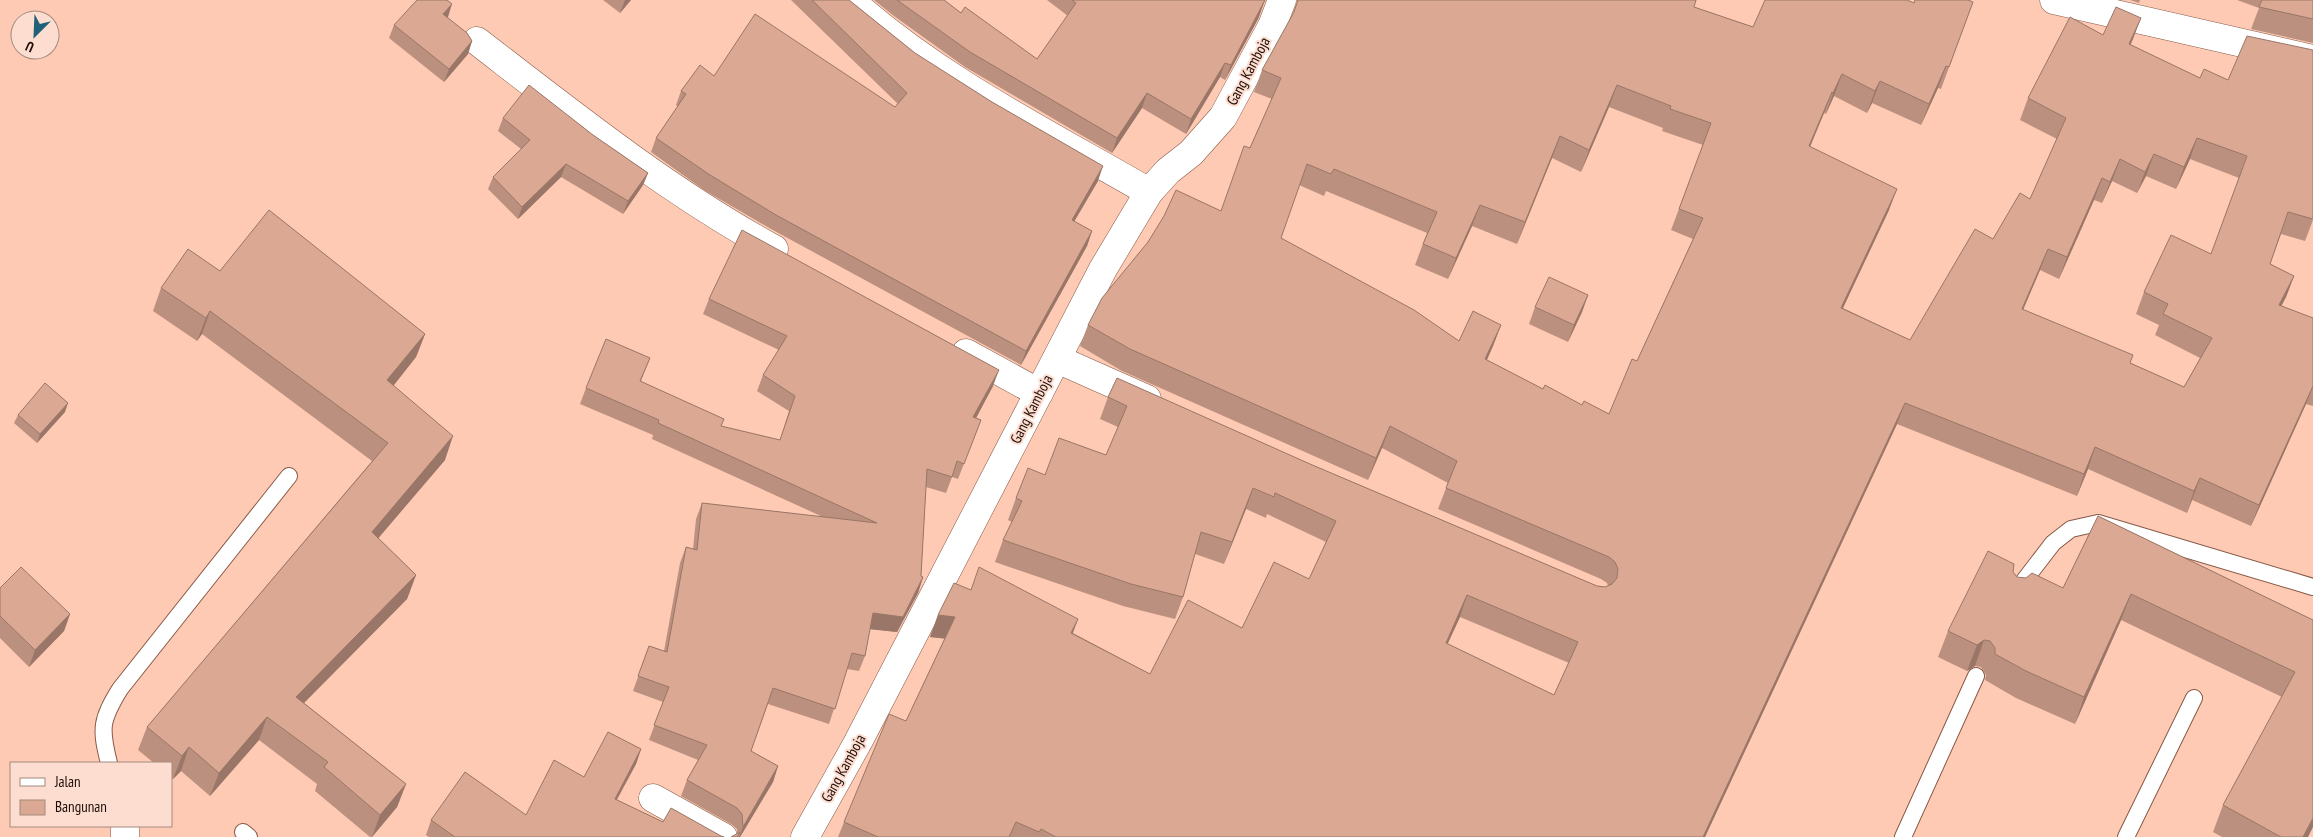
<svg xmlns="http://www.w3.org/2000/svg" width="2313" height="837" font-family="'PT Sans Narrow',sans-serif">
<style>
.lines{fill:none;stroke-linecap:round;stroke-linejoin:round}
.lane-casing{stroke:#865945;stroke-width:18}
.street-casing{stroke:#865945;stroke-width:29}
.lane{stroke:#fff;stroke-width:16}
.street{stroke:#fff;stroke-width:28}
.wall{fill:#bc907e;fill-rule:evenodd}
.shaded-wall{fill:#997667}
.building{fill:#dba893;stroke:#997667;fill-rule:evenodd}
.labels{text-anchor:middle;dominant-baseline:central;stroke-width:4;stroke-linejoin:round;paint-order:stroke}
.street-label{font-size:15px;fill:#1e0d06;stroke:#fdddd0}
</style>
<rect width="100%" height="100%" fill="#ffcab4"/>
<g class="lines">
<defs>
<g id="lane">
<polyline points="2013,595 2053,543 2071,529 2098,523 2313,587"/>
<path d="M 109,763 C 100,728 101,720 120,689 L 289,476"/>
<polyline points="243,832 249,837"/>
<polyline points="1903,837 1976,676"/>
<polyline points="2126,837 2194,698"/>
</g>
<g id="street">
<path d="M 850,0 C 938,79 1047,133 1149,192"/>
<polyline points="2054,0 2313,59"/>
<path d="M 477,41 C 573,115 668,191 774,249"/>
<polyline points="966,353 1039,393"/>
<polyline points="1057,359 1147,399"/>
<polyline points="653,798 723,837"/>
<polyline points="125,829 125,837"/>
<polyline points="805,837 858,742 1103,269 1149,192 1168,171 1191,153 1223,117 1272,26 1282,0"/>
</g>
</defs>
<use href="#lane" class="lane-casing"/>
<use href="#street" class="street-casing"/>
<use href="#lane" class="lane"/>
<use href="#street" class="street"/>
</g>
<g class="wall">
<polygon points="603,0 631,0 620,13"/>
<polygon points="791,0 849,0 915,53 1098,181 1074,222 1092,231 1087,246 1021,365 771,229 704,190 651,152 656,138 678,107 676,105 681,91 714,76 895,107 898,104"/>
<polygon points="874,0 944,0 961,13 1037,59 1068,16 1047,0 1265,0 1258,19 1225,80 1220,77 1186,134 1142,108 1112,153 965,67 894,16"/>
<polygon points="2130,0 2140,0 2139,3"/>
<polygon points="2237,0 2313,0 2313,43 2251,29 2259,8"/>
<path d="M 1973,2 L 1941,89 L 1938,88 L 1921,125 L 1872,103 L 1867,113 L 1834,96 L 1826,114 L 1824,113 L 1810,147 L 1889,210 L 1843,308 L 1910,340 L 1993,239 L 2030,199 L 2057,139 L 2020,120 L 2028,98 L 2103,35 L 2141,18 L 2130,45 L 2313,220 L 2305,241 L 2281,234 L 2270,264 L 2294,276 L 2286,297 L 2281,306 L 2313,318 L 2313,406 L 2306,404 L 2251,526 L 2192,500 L 2187,513 L 2088,469 L 2077,496 L 1897,424 L 1705,837 L 838,837 L 844,822 L 906,721 L 945,638 L 930,637 L 938,615 L 971,590 L 1078,619 L 1073,633 L 1150,674 L 1242,628 L 1309,579 L 1326,542 L 1267,514 L 1266,518 L 1246,509 L 1224,564 L 1195,554 L 1183,597 L 1175,619 L 1123,606 L 995,562 L 1003,540 L 1012,522 L 1008,520 L 1016,498 L 1045,475 L 1106,455 L 1118,427 L 1100,419 L 1108,397 L 1310,464 L 1597,586 L 1605,587 L 1608,586 L 1607,583 L 1601,579 L 1438,509 L 1448,483 L 1382,448 L 1368,480 L 1122,371 L 1080,346 L 1088,325 L 1221,211 L 1272,99 L 1254,92 L 1262,70 L 1694,7 L 1753,27 L 1914,3 ZM 1609,107 L 1663,128 L 1662,131 L 1703,145 L 1671,230 L 1693,239 L 1637,361 L 1609,414 L 1582,405 L 1543,389 L 1487,360 L 1493,346 L 1501,325 L 1459,341 L 1281,238 L 1299,185 L 1324,196 L 1326,191 L 1427,233 L 1415,265 L 1448,279 L 1472,226 L 1517,244 L 1552,158 L 1581,172 ZM 2190,159 L 2239,178 L 2211,254 L 2144,292 L 2136,314 L 2159,325 L 2155,335 L 2200,358 L 2184,387 L 2130,363 L 2023,310 L 2040,270 L 2059,279 L 2094,200 L 2102,203 L 2112,181 L 2137,193 L 2146,176 L 2176,189 ZM 1460,617 L 1569,663 L 1554,695 L 1447,644 Z"/>
<polygon points="447,17 472,41 468,54 444,82 389,38 394,25"/>
<polygon points="503,118 593,135 648,173 643,185 623,214 561,177 518,219 488,189 493,177 521,149 498,131"/>
<polygon points="220,271 425,334 416,357 393,386 445,460 378,538 416,575 407,599 304,703 406,784 397,807 372,837 370,837 315,791 317,784 259,740 210,796 181,771 173,779 171,778 171,763 154,763 138,750 147,727 372,461 202,334 197,341 153,311 161,288"/>
<polygon points="1588,295 1582,312 1568,342 1529,324 1535,307"/>
<polygon points="709,299 993,386 976,418 981,420 958,479 952,477 946,493 926,487 921,576 923,577 918,593 897,632 870,629 865,656 859,671 847,669 829,724 768,704 751,751 778,766 773,782 740,837 731,837 737,834 737,829 731,824 681,796 687,780 698,760 649,740 663,702 633,691 649,646 664,651 680,563 686,547 693,549 696,519 702,503 823,517 652,439 653,435 580,404 586,388 650,358 641,381 721,426 780,440 789,411 757,391 763,375 779,350 703,314"/>
<polygon points="65,412 37,443 14,423 18,415"/>
<polygon points="2098,516 2313,620 2308,837 2222,837 2213,832 2223,805 2282,697 2121,620 2075,724 2016,698 1985,680 1986,675 1981,667 1975,666 1967,671 1938,657 1948,631 2013,572 2017,577 2063,588"/>
<polygon points="0,588 70,614 64,631 29,667 0,638"/>
<polygon points="641,749 636,764 617,800 663,822 724,837 429,837 426,835 431,820 526,815 584,777"/>
</g>
<g class="shaded-wall">
<polygon points="625,0 631,0 620,13"/>
<polygon points="1265,0 1258,19 1225,80 1231,65"/>
<polygon points="452,4 448,17 438,27 443,14"/>
<polygon points="2141,18 2133,39 2121,66 2129,44"/>
<polygon points="472,41 468,54 444,82 449,69"/>
<polygon points="1225,63 1220,77 1186,134 1191,119"/>
<polygon points="1946,66 1938,88 1921,125 1929,104"/>
<polygon points="1842,74 1834,96 1826,114 1833,93"/>
<polygon points="1880,81 1872,103 1867,113 1875,91"/>
<polygon points="1617,85 1609,107 1581,172 1589,150"/>
<polygon points="1832,92 1824,113 1801,168 1809,146"/>
<polygon points="1147,93 1142,108 1112,153 1117,138"/>
<polygon points="1560,136 1552,158 1517,244 1525,222"/>
<polygon points="2197,138 2190,159 2176,189 2184,167"/>
<polygon points="2154,154 2146,176 2137,193 2145,172"/>
<polygon points="2120,159 2112,181 2102,203 2110,182"/>
<polygon points="566,164 561,177 518,219 522,207"/>
<polygon points="1103,166 1098,181 1066,235 1072,220"/>
<polygon points="648,173 643,185 623,214 628,201"/>
<polygon points="2102,178 2094,200 2059,279 2067,257"/>
<polygon points="1897,189 1889,210 1833,329 1841,308"/>
<polygon points="1480,205 1472,226 1448,279 1456,258"/>
<polygon points="1092,231 1087,246 1021,365 1026,351"/>
<polygon points="2048,249 2040,270 2014,331 2022,309"/>
<polygon points="2294,276 2286,297 2271,326 2279,305"/>
<polygon points="1588,295 1582,312 1568,342 1574,325"/>
<polygon points="210,311 202,334 197,341 206,318"/>
<polygon points="1501,325 1493,346 1477,381 1485,359"/>
<polygon points="425,334 416,357 379,404 387,380"/>
<polygon points="999,370 993,386 968,433 973,417"/>
<polygon points="2313,386 2306,404 2251,526 2259,505"/>
<polygon points="68,403 65,412 37,443 40,434"/>
<polygon points="1905,403 1897,424 1705,837 1703,837"/>
<polygon points="1390,426 1382,448 1368,480 1376,458"/>
<polygon points="453,436 445,460 364,555 372,532"/>
<polygon points="2095,447 2088,469 2077,496 2084,474"/>
<polygon points="2200,478 2192,500 2187,513 2194,491"/>
<polygon points="1253,488 1246,509 1224,564 1232,542"/>
<polygon points="416,575 407,599 287,720 296,697"/>
<polygon points="923,577 918,593 897,632 868,629 873,613"/>
<polygon points="2131,594 2121,620 2075,724 2084,697"/>
<polygon points="1467,595 1460,617 1438,665 1446,643"/>
<polygon points="70,614 64,631 29,667 35,650"/>
<polygon points="938,615 955,617 947,639 930,637"/>
<polygon points="1078,619 1070,640 1071,633"/>
<polygon points="1984,640 1975,666 1967,671 1977,645"/>
<polygon points="267,717 259,740 210,796 219,773"/>
<polygon points="189,747 181,771 173,779 182,756"/>
<polygon points="641,749 636,764 609,813 615,799"/>
<polygon points="778,766 773,782 740,837 739,837 743,827"/>
<polygon points="406,784 397,807 372,837 380,815"/>
<polygon points="2313,818 2313,827 2308,837 2303,837"/>
</g>
<g class="building">
<polygon points="417,0 447,0 452,4 443,14 467,33 472,41 449,69 394,25"/>
<polygon points="812,0 849,0 915,53 992,102 1103,166 1072,220 1092,231 1026,351 776,215 710,175 656,138 686,94 681,91 700,65 714,76 755,14 895,107 907,93"/>
<polygon points="897,0 944,0 961,13 965,7 1037,59 1076,3 1072,0 1265,0 1231,65 1225,63 1191,119 1147,93 1117,138 970,52"/>
<path d="M 1298,0 L 1696,0 L 1694,7 L 1753,27 L 1765,0 L 1907,0 L 1914,3 L 1915,0 L 1968,0 L 1973,2 L 1949,67 L 1946,66 L 1929,104 L 1880,81 L 1875,91 L 1842,74 L 1833,93 L 1832,92 L 1809,146 L 1897,189 L 1841,308 L 1910,340 L 1975,229 L 1993,239 L 2020,193 L 2030,199 L 2066,118 L 2028,98 L 2070,17 L 2103,35 L 2116,7 L 2141,18 L 2129,44 L 2200,78 L 2204,69 L 2228,80 L 2247,36 L 2313,50 L 2313,219 L 2288,212 L 2270,264 L 2294,276 L 2279,305 L 2313,318 L 2313,386 L 2259,505 L 2200,478 L 2194,491 L 2095,447 L 2084,474 L 1905,403 L 1703,837 L 1056,837 L 1041,829 L 1039,832 L 1016,822 L 1009,837 L 878,837 L 844,822 L 889,714 L 906,721 L 955,617 L 938,615 L 954,583 L 971,590 L 979,567 L 1078,619 L 1071,633 L 1150,674 L 1188,600 L 1242,628 L 1274,562 L 1309,579 L 1336,521 L 1275,493 L 1274,497 L 1253,488 L 1232,542 L 1201,532 L 1183,597 L 1131,584 L 1003,540 L 1022,501 L 1016,498 L 1028,468 L 1045,475 L 1059,438 L 1106,455 L 1127,406 L 1108,397 L 1117,378 L 1310,464 L 1597,586 L 1605,587 L 1612,584 L 1617,578 L 1618,569 L 1615,562 L 1609,557 L 1446,488 L 1457,461 L 1390,426 L 1376,458 L 1130,349 L 1088,325 L 1102,298 L 1148,242 L 1164,216 L 1176,190 L 1221,211 L 1244,146 L 1250,148 L 1281,78 L 1262,70 L 1294,12 ZM 1617,85 L 1671,106 L 1670,109 L 1711,123 L 1679,209 L 1703,218 L 1637,361 L 1632,359 L 1609,414 L 1584,401 L 1582,405 L 1545,385 L 1543,389 L 1485,359 L 1501,325 L 1473,311 L 1459,341 L 1414,310 L 1281,238 L 1307,164 L 1331,174 L 1334,169 L 1437,212 L 1423,244 L 1456,258 L 1480,205 L 1525,222 L 1560,136 L 1589,150 ZM 2197,138 L 2247,156 L 2211,254 L 2171,235 L 2144,292 L 2168,304 L 2163,314 L 2212,338 L 2184,387 L 2130,363 L 2133,355 L 2022,309 L 2048,249 L 2067,257 L 2102,178 L 2110,182 L 2120,159 L 2145,172 L 2154,154 L 2184,167 ZM 1467,595 L 1578,642 L 1554,695 L 1446,643 Z"/>
<polygon points="2262,0 2313,0 2313,19 2259,7"/>
<polygon points="529,85 593,135 648,173 628,201 566,164 522,207 493,177 530,140 503,118"/>
<polygon points="269,210 425,334 387,380 453,436 372,532 416,575 296,697 406,784 380,815 324,767 328,762 267,717 219,773 189,747 182,756 147,727 388,443 210,311 206,318 161,288 188,249 220,271"/>
<polygon points="742,230 999,370 973,417 981,420 964,464 957,461 952,477 927,469 921,576 923,577 903,617 873,613 865,656 852,653 835,709 773,688 751,751 778,766 743,827 742,814 737,808 687,780 707,745 654,725 669,687 638,676 649,646 667,652 686,547 697,550 702,503 877,523 658,423 659,420 586,388 606,339 650,358 640,381 724,419 721,426 780,440 795,396 763,375 787,336 709,299"/>
<polygon points="1549,277 1588,295 1574,325 1535,307"/>
<polygon points="45,383 68,403 40,434 18,415"/>
<polygon points="2098,516 2313,620 2313,818 2303,837 2281,837 2223,805 2295,672 2131,594 2084,697 2026,671 1995,654 1995,648 1990,641 1984,640 1977,645 1948,631 1988,551 2014,564 2013,572 2017,577 2026,578 2032,573 2063,588"/>
<polygon points="21,567 70,614 35,650 0,616 0,588"/>
<polygon points="608,732 641,749 615,799 663,822 671,808 721,836 724,837 455,837 431,820 465,772 526,815 554,760 584,777"/>
<polygon points="740,832 737,837 731,837"/>
</g>
<g class="labels">
<g class="street-label">
<text transform="translate(1248 71) rotate(-62)">Gang Kamboja</text>
<text transform="translate(1031 409) rotate(-63)">Gang Kamboja</text>
<text transform="translate(843 768) rotate(-61)">Gang Kamboja</text>
</g>
</g>
<rect x="10" y="762" width="162" height="65" fill="#fdddd0" stroke="#a48a7f"/>
<rect x="20" y="778" width="25" height="8" fill="#ffffff" stroke="#a48a7f"/>
<text x="55" y="787" font-size="15" fill="#1e0d06">Jalan</text>
<rect x="20" y="800" width="25" height="15" fill="#dba893" stroke="#a48a7f"/>
<text x="55" y="812" font-size="15" fill="#1e0d06">Bangunan</text>
<g transform="translate(35 35) rotate(204)"><circle r="24" fill="#fdddd0" stroke="#a48a7f"/>
<path d="M0-4L9 19L0 12L-9 19Z" fill="#216177"/>
<text y="-8" font-size="14" font-weight="bold" text-anchor="middle" fill="#1e0d06">U</text>
</g>
</svg>
